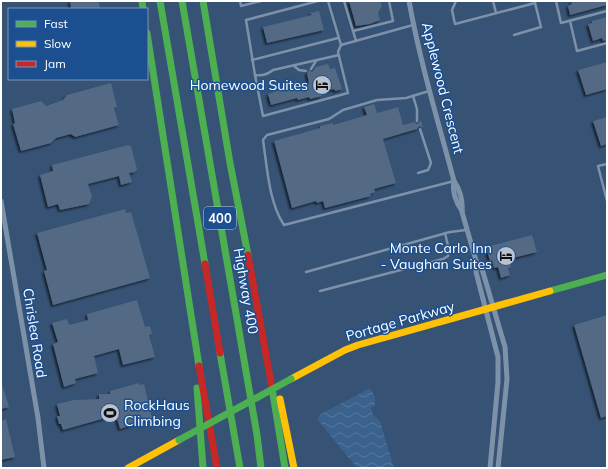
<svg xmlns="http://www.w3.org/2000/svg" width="608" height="469" font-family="Mulish,sans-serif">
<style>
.water{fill:url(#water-waves)}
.building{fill:#526984;filter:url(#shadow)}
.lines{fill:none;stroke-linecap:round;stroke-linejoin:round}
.lane{stroke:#7d92a8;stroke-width:2.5}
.street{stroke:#7d92a8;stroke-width:5}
.fast{stroke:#4caf50;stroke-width:7}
.slow{stroke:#ffc107;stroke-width:7}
.jam{stroke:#c62828;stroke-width:7}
.fast-bridge{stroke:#4caf50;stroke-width:7}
.labels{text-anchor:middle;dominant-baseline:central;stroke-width:3;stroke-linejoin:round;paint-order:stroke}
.shield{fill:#1b4f8f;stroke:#bbcadd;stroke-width:1}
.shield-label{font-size:13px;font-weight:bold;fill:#fff}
.poi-label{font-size:14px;fill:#fff;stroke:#1b4f8f;text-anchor:end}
.street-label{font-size:14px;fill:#fff;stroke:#1b4f8f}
</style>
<defs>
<pattern id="water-waves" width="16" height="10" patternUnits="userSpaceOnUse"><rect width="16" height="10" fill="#3b618d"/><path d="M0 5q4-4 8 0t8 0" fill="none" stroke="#58799e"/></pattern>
<filter id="shadow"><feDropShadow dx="-2" dy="2" stdDeviation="1" flood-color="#0009"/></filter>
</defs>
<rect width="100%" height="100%" fill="#365274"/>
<polygon class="water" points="370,388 375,397 375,406 371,408 373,415 380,421 394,468 357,468 317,419 321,414"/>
<g class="building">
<polygon points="70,1 99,1 100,8 92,9 71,9"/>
<polygon points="349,1 380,1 382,6 378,13 380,20 370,24 356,26"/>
<polygon points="571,1 607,1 607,5 570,15 568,6 572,4"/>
<polygon points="319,11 324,30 267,43 263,27 312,15 310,13"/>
<polygon points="607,17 607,40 603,41 602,38 593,41 588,24 592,23 592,21"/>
<polygon points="607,62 607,89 586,95 578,70"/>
<polygon points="328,64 330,69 335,68 342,89 335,91 334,89 321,92 322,96 310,99 309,97 298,100 297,98 271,105 268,94 289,87 287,83 296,81 294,88 309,83 307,74 309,70 312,72 316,67"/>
<polygon points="111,83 117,107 114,108 119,125 75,137 71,134 56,138 51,143 21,151 13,124 15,123 12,109 41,101 46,106 63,100 67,95"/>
<polygon points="374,104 377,113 398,107 403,125 414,122 417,124 421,120 423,128 420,126 417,129 383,139 396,183 374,189 375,192 370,194 371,196 325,208 323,201 317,203 316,201 292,208 274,141 320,128 320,126 333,123 333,125 367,115 364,107"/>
<polygon points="607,117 607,144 601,146 593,121"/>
<polygon points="128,145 131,146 137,169 135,172 129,173 132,182 121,185 119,176 88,184 92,197 89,204 60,210 58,204 48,207 40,175 53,171 52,165"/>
<polygon points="125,209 126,213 131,212 150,278 53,305 44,271 47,270 37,233"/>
<polygon points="532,235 537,252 509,259 511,267 508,268 510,275 501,278 498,267 494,268 492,260 490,261 486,247"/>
<polygon points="137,300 145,327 150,326 152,334 149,335 155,357 123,365 119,349 94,356 98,373 75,379 76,383 64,387 53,344 58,342 52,323 67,319 69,325 88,320 87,314"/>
<polygon points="607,315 607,416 601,418 574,325"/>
<polygon points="139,383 140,385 144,384 152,418 120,429 116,415 63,430 61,424 59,424 57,416 60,416 57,404 74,400 99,399 99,394 110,394 110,391"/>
<polygon points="1,384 2,384 9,407 1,409"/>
<polygon points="6,419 15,457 1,460 1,421"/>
</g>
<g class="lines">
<g class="lane">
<polyline points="240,1 241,6 261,1"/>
<path d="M 328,1 L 341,45 L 338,52 L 348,93 L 263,116 L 255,75 C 262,76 267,75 273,70 L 339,55"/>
<polyline points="344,1 356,41"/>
<polyline points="456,1 452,10 455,24 535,3 535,1"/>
<polyline points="493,1 496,13"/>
<polyline points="556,1 561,23 607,11"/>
<polyline points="570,21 577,51 607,43"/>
<polyline points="353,31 393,21 389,1"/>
<polyline points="514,35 541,27 535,3"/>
<polyline points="341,45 413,25"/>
<polyline points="252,60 338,38"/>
<polyline points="294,66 299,70 306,71"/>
<polyline points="311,69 316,61"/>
<polyline points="255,75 246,20 318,1"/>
<path d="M 429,91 L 406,98 L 377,100 L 343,110 L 329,119 L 267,135 L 263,140 C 267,167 269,203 284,225 L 454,181"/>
<polyline points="413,96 417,109 417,121"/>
<polyline points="607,164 598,166 607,201"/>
<polyline points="418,173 428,170 431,163 420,129"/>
<polyline points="306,272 450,232 466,230"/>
<polyline points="320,291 443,259 448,256 449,250 445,233"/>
</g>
<g class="street">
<path d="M 409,1 C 420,62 438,121 454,181 C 460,190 463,201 462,212 L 477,264 L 476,272 L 498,357 L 498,382 L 490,468"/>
<path d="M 454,181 C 452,191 456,203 462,211"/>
<polyline points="1,201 38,418 44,468"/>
<polyline points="477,264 482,269 505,347 507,379 498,468"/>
</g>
<g class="fast">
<polyline points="142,1 143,9"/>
<polyline points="160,1 205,264"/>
<polyline points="182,1 257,435 261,468"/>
<polyline points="203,1 230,163 248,255"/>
<polyline points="147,33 199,366"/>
<polyline points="550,291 607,275"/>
<polyline points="220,353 240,468"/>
<polyline points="197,388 203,468"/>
<polyline points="272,388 285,468"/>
</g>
<g class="slow">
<polyline points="291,379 345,350 358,345 550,291"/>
<polyline points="280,399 294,468"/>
<polyline points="128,468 179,440"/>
</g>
<g class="jam">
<polyline points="248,255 272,388"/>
<polyline points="205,264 220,353"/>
<polyline points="199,366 217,468"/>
</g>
<polyline class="fast-bridge" points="179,440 291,379"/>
</g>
<defs>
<symbol id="hotel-disc" viewBox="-11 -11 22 22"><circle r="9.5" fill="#b9c2ce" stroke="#1b4f8f"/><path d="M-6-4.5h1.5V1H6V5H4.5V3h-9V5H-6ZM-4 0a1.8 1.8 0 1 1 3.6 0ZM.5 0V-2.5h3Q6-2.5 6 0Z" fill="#111"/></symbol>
<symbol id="stadium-disc" viewBox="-11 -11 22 22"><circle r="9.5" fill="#b9c2ce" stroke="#1b4f8f"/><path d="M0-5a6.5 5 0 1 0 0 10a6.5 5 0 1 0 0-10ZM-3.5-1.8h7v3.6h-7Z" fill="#111"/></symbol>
</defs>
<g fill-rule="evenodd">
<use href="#hotel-disc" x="311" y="74" width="22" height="22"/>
<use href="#hotel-disc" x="495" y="245" width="22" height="22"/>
<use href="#stadium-disc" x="99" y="402" width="22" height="22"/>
</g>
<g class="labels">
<rect class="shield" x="204" y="207" width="32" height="22" rx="3"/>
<g class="shield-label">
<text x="220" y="218">400</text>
</g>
<g class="poi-label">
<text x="308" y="85">Homewood Suites</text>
<text x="492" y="248">Monte Carlo Inn<tspan x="492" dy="16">- Vaughan Suites</tspan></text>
<text x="124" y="405" text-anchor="start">RockHaus<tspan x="124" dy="16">Climbing</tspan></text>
</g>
<g class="street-label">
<text transform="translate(443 88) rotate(76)">Applewood Crescent</text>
<text transform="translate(246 291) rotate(80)">Highway 400</text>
<text transform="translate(400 321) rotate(-16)">Portage Parkway</text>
<text transform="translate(35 333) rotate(81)">Chrislea Road</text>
</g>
</g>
<rect width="608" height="469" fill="none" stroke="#ffffff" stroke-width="4"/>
<rect x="8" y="8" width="140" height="72" fill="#1b4f8f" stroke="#7695bc"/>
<rect x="16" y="21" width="20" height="6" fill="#4caf50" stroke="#7695bc"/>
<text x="44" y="28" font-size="12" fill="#ffffff">Fast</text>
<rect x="16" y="41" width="20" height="6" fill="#ffc107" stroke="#7695bc"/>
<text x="44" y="48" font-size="12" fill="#ffffff">Slow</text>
<rect x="16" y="61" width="20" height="6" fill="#c62828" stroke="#7695bc"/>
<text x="44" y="68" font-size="12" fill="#ffffff">Jam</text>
</svg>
